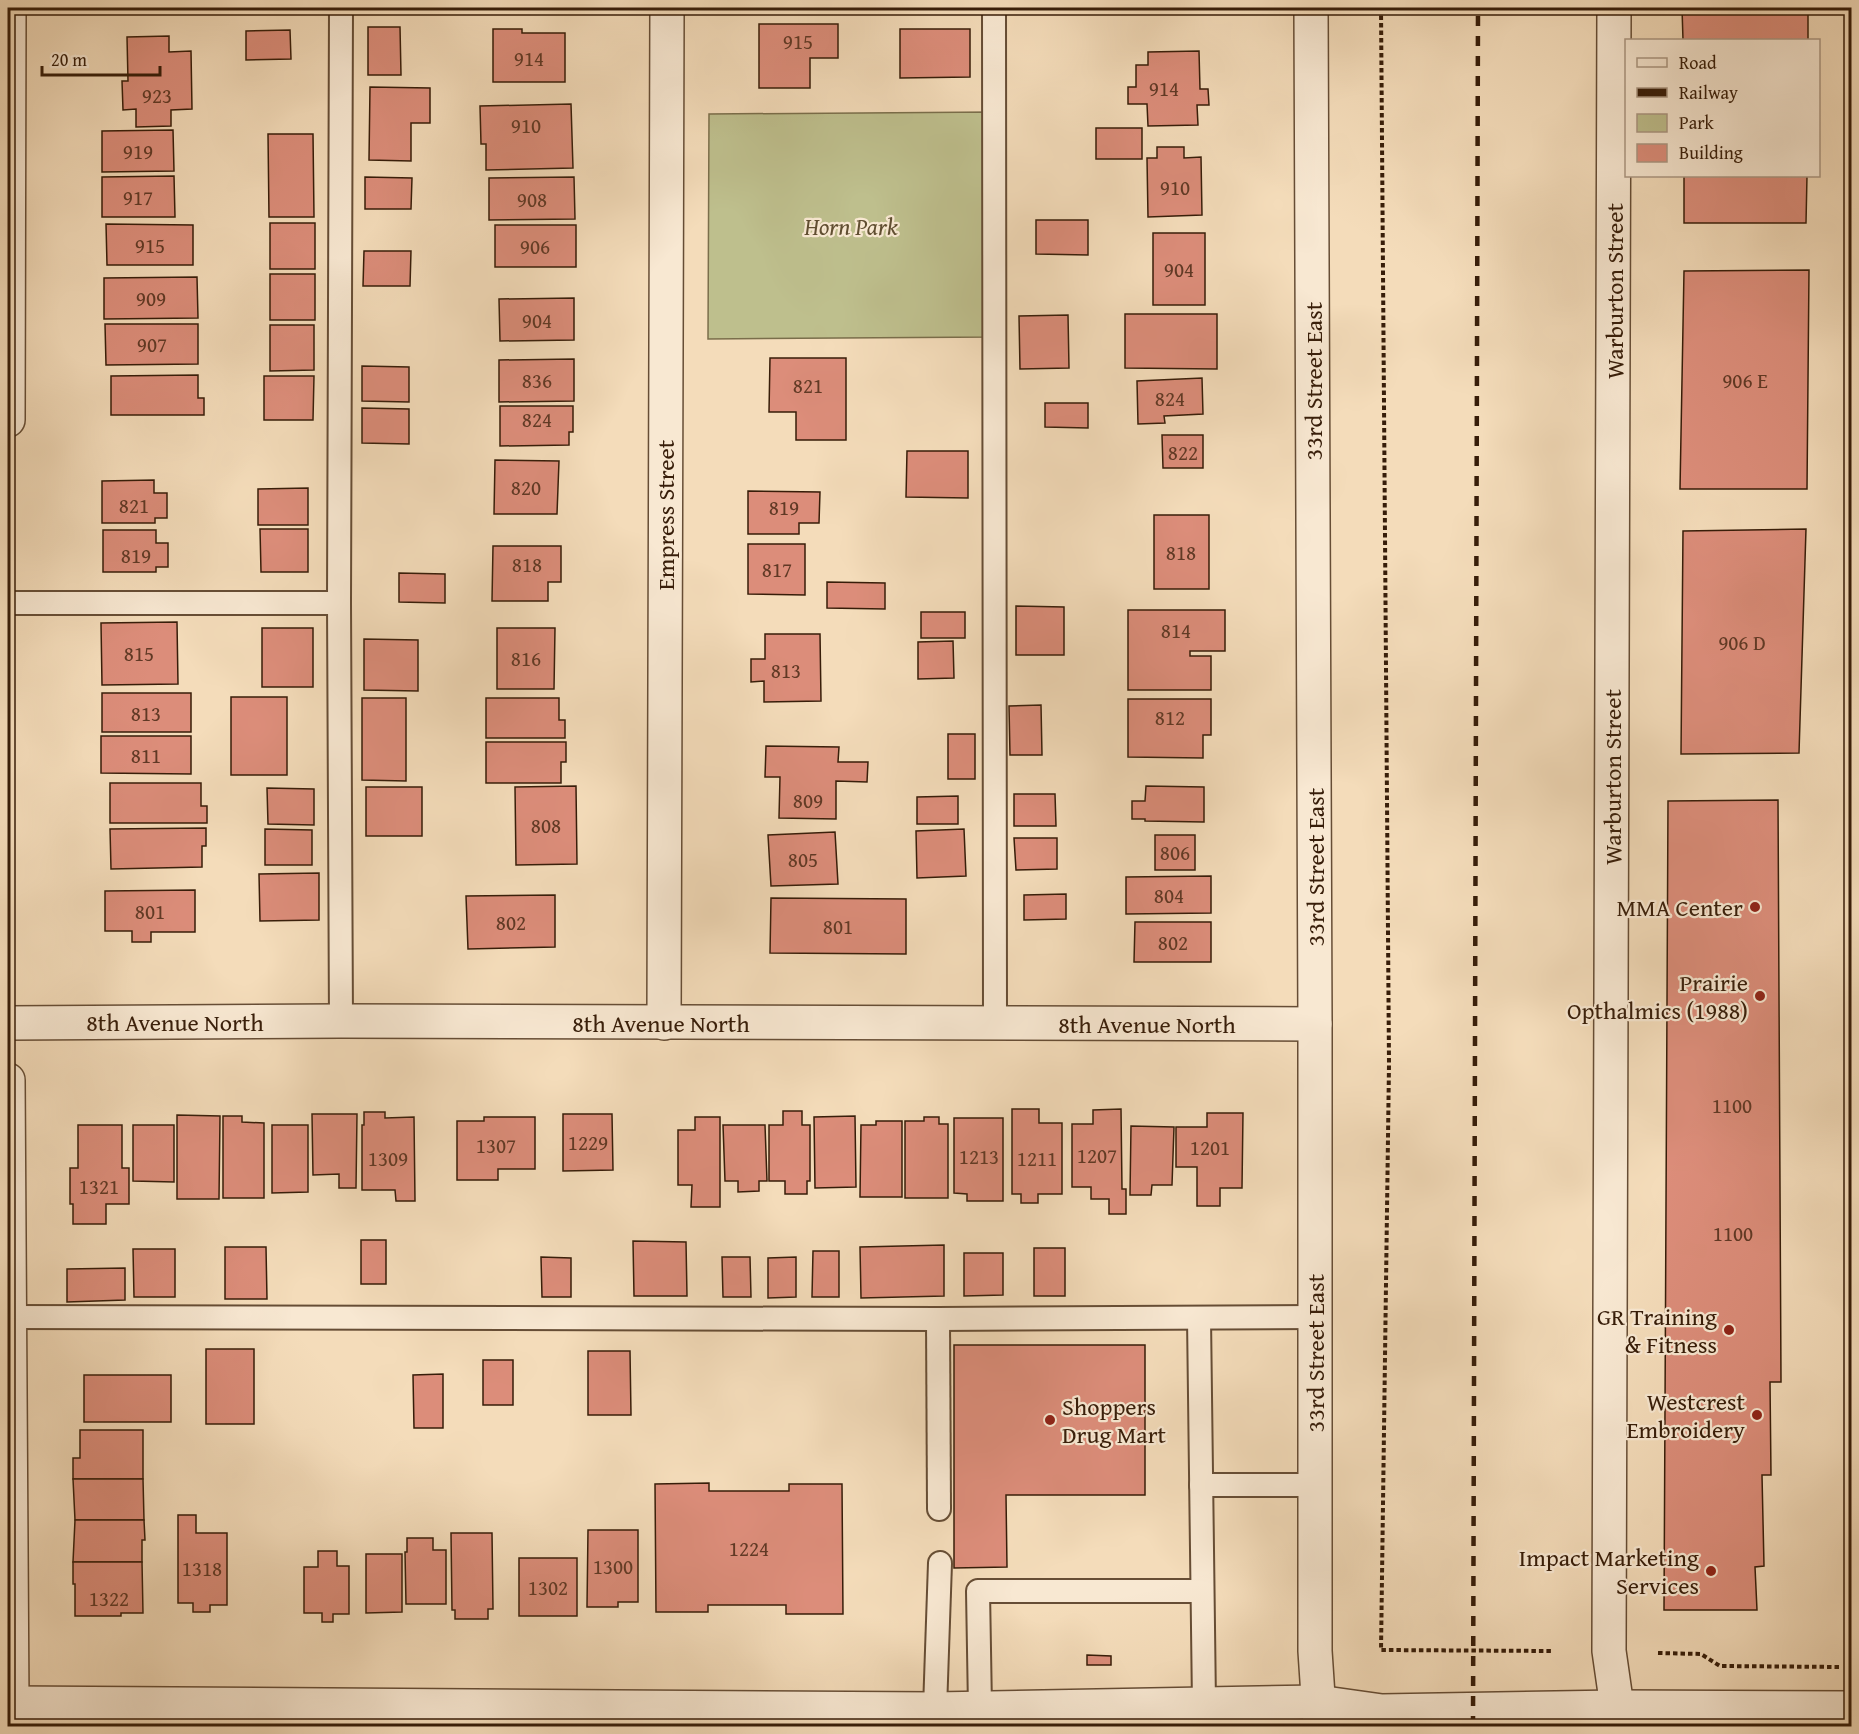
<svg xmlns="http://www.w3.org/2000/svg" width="1859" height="1734" font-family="'Gentium Book Plus',serif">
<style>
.green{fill:#bebf8d;stroke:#7a6e4b;stroke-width:1.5}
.building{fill:#dc8d7a;stroke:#371d09;stroke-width:1.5}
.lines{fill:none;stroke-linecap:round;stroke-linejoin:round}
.service-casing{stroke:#664d35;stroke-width:26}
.minor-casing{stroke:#664d35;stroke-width:36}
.tertiary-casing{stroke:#664d35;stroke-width:36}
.path{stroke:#371d09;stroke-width:4;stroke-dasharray:4.5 3;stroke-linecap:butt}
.service{stroke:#f8e8d2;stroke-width:22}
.minor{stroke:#f8e8d2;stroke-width:33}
.tertiary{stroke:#f8e8d2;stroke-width:33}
.rail{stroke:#371d09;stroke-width:4.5;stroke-dasharray:10 10;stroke-linecap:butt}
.poi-dot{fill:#8f2418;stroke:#f8e8d2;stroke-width:2}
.labels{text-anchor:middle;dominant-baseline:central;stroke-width:4.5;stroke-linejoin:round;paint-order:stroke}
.number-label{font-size:21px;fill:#603925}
.park-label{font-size:24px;font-style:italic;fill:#604e31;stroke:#f8e8d2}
.street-label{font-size:24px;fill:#371d09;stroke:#f8e8d2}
.poi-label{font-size:24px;fill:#371d09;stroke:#f8e8d2;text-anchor:end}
</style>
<rect width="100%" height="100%" fill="#f4dcba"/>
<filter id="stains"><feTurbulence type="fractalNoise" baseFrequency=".00333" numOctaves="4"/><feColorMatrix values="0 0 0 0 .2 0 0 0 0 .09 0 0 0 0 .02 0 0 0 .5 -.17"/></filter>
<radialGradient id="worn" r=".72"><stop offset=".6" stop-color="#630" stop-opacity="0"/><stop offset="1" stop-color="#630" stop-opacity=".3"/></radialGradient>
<polygon class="green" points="993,112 993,337 708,339 709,114"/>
<g class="building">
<polygon points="1682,8 1808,8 1808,40 1683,40"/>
<polygon points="759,24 838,24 838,58 810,58 810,88 759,88"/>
<polygon points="368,27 400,27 401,75 368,75"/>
<polygon points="493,29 522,29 522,33 565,33 565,82 493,82"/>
<polygon points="900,29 970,29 970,77 900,78"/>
<polygon points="290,30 291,59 246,60 246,31"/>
<polygon points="169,36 169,52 191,51 192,109 171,110 171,126 136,127 136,109 123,110 122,81 128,81 127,37"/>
<polygon points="1199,51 1200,89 1208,89 1209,105 1197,105 1198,125 1148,126 1147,104 1128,104 1128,87 1136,87 1136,65 1148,65 1148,52"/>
<polygon points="370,87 430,88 430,123 411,123 411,161 369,160"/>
<polygon points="571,104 573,168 486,170 486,144 481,144 480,106"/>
<rect x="1096" y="128" width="46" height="31"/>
<polygon points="173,130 174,171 102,172 102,131"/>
<polygon points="268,134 313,134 314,217 269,217"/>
<polygon points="1157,147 1184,147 1184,158 1201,157 1202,215 1148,217 1147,158 1157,158"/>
<polygon points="174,176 175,217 102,217 102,177"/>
<polygon points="1684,176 1807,176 1806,223 1684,223"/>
<polygon points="365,177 412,178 411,209 365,209"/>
<polygon points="574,177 575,219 489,220 489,178"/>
<polygon points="1036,220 1088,220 1088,255 1036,254"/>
<rect x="270" y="223" width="45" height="46"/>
<polygon points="106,224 193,225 193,265 107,265"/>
<rect x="495" y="225" width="81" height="42"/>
<rect x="1153" y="233" width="52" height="72"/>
<polygon points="364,251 411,251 410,286 363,286"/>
<polygon points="1809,270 1807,489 1680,489 1684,271"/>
<rect x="270" y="274" width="45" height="46"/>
<polygon points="197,277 198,318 104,319 104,278"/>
<polygon points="574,298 574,340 500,341 499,299"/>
<polygon points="1125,314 1217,314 1217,369 1125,368"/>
<polygon points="1068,315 1069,368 1020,369 1019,316"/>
<polygon points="105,324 198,324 198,364 106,365"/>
<polygon points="270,325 314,325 314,370 270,371"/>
<polygon points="770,358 846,358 846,440 796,440 796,412 769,412"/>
<polygon points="574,359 574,401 499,402 499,360"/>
<polygon points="362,366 409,367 409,402 362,401"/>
<polygon points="198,375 198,398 204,398 204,415 111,415 111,376"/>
<polygon points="264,376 314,376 313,420 264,420"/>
<polygon points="1202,378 1203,414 1164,416 1165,423 1138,424 1137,381"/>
<polygon points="1045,403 1088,403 1088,428 1045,427"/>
<polygon points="500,406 573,406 573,432 569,432 569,445 500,446"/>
<polygon points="362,408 409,409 409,444 362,443"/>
<polygon points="1162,435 1203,435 1203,468 1163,468"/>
<polygon points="907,451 968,451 968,498 906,497"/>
<polygon points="495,460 559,461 557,514 494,514"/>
<polygon points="154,480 154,493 167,493 167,518 155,518 155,523 102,523 102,481"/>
<polygon points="308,488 308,525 258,525 258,489"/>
<polygon points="748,491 820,492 819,523 799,523 799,534 748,534"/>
<rect x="1154" y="515" width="55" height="74"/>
<polygon points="260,529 308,529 308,572 261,572"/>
<polygon points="1806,529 1799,753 1681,754 1683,531"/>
<polygon points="103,530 156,530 156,543 168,543 168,567 156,567 156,572 103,572"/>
<polygon points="748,544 805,544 805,595 748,594"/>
<polygon points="493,546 561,546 561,582 548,582 548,601 492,601"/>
<polygon points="399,573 445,574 445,603 399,602"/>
<polygon points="827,582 885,583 885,609 827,608"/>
<polygon points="1016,606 1064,607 1064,655 1016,655"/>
<polygon points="1128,610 1225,610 1225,651 1190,651 1190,656 1211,656 1211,690 1128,690"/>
<rect x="921" y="612" width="44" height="26"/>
<polygon points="177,622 178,684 102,685 101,623"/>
<rect x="262" y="628" width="51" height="59"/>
<polygon points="497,628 555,628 554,689 497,689"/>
<polygon points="765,634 820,634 821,701 764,702 764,681 751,682 751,659 765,659"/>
<polygon points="364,639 418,640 418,691 364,690"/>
<polygon points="953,641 954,678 918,679 918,642"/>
<rect x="102" y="693" width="89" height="39"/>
<rect x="231" y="697" width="56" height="78"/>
<polygon points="362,698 406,698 406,781 362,780"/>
<polygon points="486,698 559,698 559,720 565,720 565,738 486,738"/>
<polygon points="1128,699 1211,699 1211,735 1203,735 1203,758 1128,757"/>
<polygon points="1041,705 1042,755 1010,755 1009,706"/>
<rect x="948" y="734" width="27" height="45"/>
<polygon points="101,736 191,736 191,774 101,773"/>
<polygon points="486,742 566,742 566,762 561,762 561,783 486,783"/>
<polygon points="766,746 839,747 838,762 868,762 867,782 836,781 836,819 779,818 780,777 765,777"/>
<polygon points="110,783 201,783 201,806 207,806 207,823 110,823"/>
<polygon points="576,786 577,864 516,865 515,787"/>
<polygon points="1146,786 1204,787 1204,822 1145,821 1145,819 1132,819 1132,801 1145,801"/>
<rect x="366" y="787" width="56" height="49"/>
<polygon points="267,788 314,789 314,825 268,824"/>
<polygon points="1014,794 1055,794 1056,826 1014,826"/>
<polygon points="958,796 958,824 917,824 917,797"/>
<polygon points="1778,800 1781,1382 1770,1382 1771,1475 1762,1475 1764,1566 1755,1567 1757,1610 1664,1610 1668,801"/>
<polygon points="206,828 206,846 202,846 202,867 111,869 110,829"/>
<polygon points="265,829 312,830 312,865 265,865"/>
<polygon points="964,829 966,876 917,878 916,831"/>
<polygon points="835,832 838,884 771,886 768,835"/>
<rect x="1155" y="835" width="40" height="35"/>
<polygon points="1014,838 1057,838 1057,869 1016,870"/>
<polygon points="319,873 319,920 260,921 259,874"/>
<polygon points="1211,876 1211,913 1126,914 1126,877"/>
<polygon points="195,890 195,932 151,932 151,942 132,942 132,931 105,931 105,891"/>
<polygon points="1066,894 1066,919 1024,920 1024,895"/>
<polygon points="555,895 555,947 468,949 466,896"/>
<polygon points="771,898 906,899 906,954 770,953"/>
<polygon points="1135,922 1211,922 1211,962 1134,962"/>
<polygon points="1012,1109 1039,1109 1039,1123 1062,1123 1062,1194 1038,1194 1038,1203 1021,1203 1021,1194 1012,1194"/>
<polygon points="1121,1109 1122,1189 1126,1189 1126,1214 1109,1214 1109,1199 1091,1199 1091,1187 1072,1187 1072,1124 1093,1124 1093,1110"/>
<polygon points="783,1111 802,1111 802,1125 810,1125 810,1181 807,1181 807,1194 785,1194 785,1181 769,1181 769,1125 783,1125"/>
<polygon points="364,1112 385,1112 385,1118 414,1117 415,1201 396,1201 395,1190 362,1190 362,1125 364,1125"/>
<polygon points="1207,1113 1243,1113 1242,1188 1220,1188 1220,1206 1197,1206 1197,1167 1176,1167 1176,1127 1207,1127"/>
<polygon points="312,1114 357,1114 356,1188 339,1188 339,1174 313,1175"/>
<polygon points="563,1114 612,1114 613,1170 563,1171"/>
<polygon points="177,1115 220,1116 219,1199 177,1199"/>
<polygon points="223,1116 242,1116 242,1122 264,1123 264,1198 223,1198"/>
<polygon points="855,1116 856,1187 815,1188 814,1117"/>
<polygon points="484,1117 535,1117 535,1169 498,1169 498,1180 457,1180 457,1121 484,1121"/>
<polygon points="695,1117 720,1117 720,1207 691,1207 692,1185 678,1185 678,1130 695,1130"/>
<polygon points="924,1117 939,1117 939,1124 948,1124 948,1198 905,1198 905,1121 924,1121"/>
<polygon points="954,1118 1003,1118 1003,1201 967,1201 967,1194 954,1193"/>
<polygon points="876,1121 902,1121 902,1197 860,1197 861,1125 876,1125"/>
<polygon points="78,1125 122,1125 122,1168 129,1168 129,1204 106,1204 106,1224 73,1224 73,1204 70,1204 70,1168 78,1168"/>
<polygon points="133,1125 174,1125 174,1182 133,1181"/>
<polygon points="272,1125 308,1125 308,1192 272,1193"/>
<polygon points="723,1125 765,1125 767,1181 759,1181 759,1191 738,1192 738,1181 725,1181"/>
<polygon points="1131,1126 1174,1127 1172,1185 1152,1185 1151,1195 1130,1195"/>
<rect x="361" y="1240" width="25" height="44"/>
<polygon points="633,1241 686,1242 687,1296 634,1296"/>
<polygon points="944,1245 944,1296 861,1298 860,1247"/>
<polygon points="225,1247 266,1247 267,1299 225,1299"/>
<rect x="1034" y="1248" width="31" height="48"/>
<polygon points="133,1249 175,1249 175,1297 134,1297"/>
<polygon points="813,1251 839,1251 839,1297 812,1297"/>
<polygon points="964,1253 1003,1253 1003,1295 964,1296"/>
<polygon points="541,1257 571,1258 571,1297 542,1297"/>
<polygon points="722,1257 750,1257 751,1297 723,1297"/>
<polygon points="796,1257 796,1297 768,1298 768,1258"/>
<polygon points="125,1268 125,1300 67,1302 67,1269"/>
<polygon points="954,1345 1145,1345 1145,1495 1006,1495 1007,1567 954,1568"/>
<rect x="206" y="1349" width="48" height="75"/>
<polygon points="588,1351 630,1351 631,1415 588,1415"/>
<rect x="483" y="1360" width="30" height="45"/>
<polygon points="443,1374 443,1428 414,1428 413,1375"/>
<rect x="84" y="1375" width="87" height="47"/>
<polygon points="80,1430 143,1430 143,1479 73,1479 73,1458 80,1458"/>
<polygon points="73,1479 143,1479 144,1520 75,1520"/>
<polygon points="709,1483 709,1491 789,1491 789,1484 842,1484 843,1614 786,1614 786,1605 708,1605 708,1612 656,1612 655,1484"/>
<polygon points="178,1515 196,1515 196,1533 227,1533 227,1605 210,1605 210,1612 193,1612 193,1603 178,1603"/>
<polygon points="75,1520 144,1520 145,1540 142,1540 142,1562 73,1562"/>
<polygon points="588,1530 638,1530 638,1602 618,1602 618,1607 587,1607"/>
<polygon points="451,1533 492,1533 493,1609 488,1609 488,1619 455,1619 455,1610 452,1610"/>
<polygon points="407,1538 433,1538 433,1550 446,1550 446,1604 406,1604 405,1552 407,1552"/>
<polygon points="318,1551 337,1551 337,1566 349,1566 349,1614 333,1614 333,1622 322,1622 322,1613 304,1613 304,1567 318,1567"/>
<polygon points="366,1554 402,1554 402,1612 366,1613"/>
<rect x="519" y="1558" width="58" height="58"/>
<polygon points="73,1562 142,1562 143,1613 121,1613 121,1616 75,1616 75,1584 73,1584"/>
<polygon points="1087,1655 1111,1656 1111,1665 1087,1665"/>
</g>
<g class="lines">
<defs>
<g id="service">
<polyline points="341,8 339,603 341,1021"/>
<polyline points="994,8 995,1023"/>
<polyline points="8,603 339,603"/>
<polyline points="8,1317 938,1319 1315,1317"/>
<polyline points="1199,1318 1204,1704"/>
<polyline points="938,1319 939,1509"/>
<polyline points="1201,1485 1315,1485"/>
<polyline points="980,1708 978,1591 1202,1591"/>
<polyline points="935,1709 940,1563"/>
</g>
<g id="minor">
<polyline points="1614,8 1609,1651 1617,1707"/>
<polyline points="8,420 9,8"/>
<polyline points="8,1023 341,1021 1315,1024"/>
<polyline points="664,1023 667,8"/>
<polyline points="8,1080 12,1703"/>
</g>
<g id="tertiary">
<polyline points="1311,8 1315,1024 1315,1651 1320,1726"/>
<polyline points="8,1703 935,1709 1318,1702 1382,1711 1617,1707 1852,1708"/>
</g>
</defs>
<use href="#service" class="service-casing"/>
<use href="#minor" class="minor-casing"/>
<use href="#tertiary" class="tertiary-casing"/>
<g class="path">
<polyline points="1381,8 1389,1064 1381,1650 1551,1651"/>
<polyline points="1658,1653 1701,1654 1720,1666 1840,1667"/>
</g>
<use href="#service" class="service"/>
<use href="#minor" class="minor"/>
<use href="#tertiary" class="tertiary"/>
<polyline class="rail" points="1473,1726 1478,8"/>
</g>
<g class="poi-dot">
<circle cx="1755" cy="907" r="6"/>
<circle cx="1760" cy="996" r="6"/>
<circle cx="1729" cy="1330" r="6"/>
<circle cx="1757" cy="1415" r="6"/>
<circle cx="1050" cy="1420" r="6"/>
<circle cx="1711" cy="1571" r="6"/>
</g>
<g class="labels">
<g class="number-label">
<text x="798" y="41">915</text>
<text x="529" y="58">914</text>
<text x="1164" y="88">914</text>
<text x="157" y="95">923</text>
<text x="526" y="125">910</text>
<text x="138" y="151">919</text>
<text x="1175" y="187">910</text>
<text x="138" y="197">917</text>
<text x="532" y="199">908</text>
<text x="150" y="245">915</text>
<text x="535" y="246">906</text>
<text x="1179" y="269">904</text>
<text x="151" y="298">909</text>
<text x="537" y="320">904</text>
<text x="152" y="344">907</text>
<text x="537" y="380">836</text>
<text x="1745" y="380">906 E</text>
<text x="808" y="385">821</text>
<text x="1170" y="398">824</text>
<text x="537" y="419">824</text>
<text x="1183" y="452">822</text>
<text x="526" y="487">820</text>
<text x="134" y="505">821</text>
<text x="784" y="507">819</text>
<text x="1181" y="552">818</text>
<text x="136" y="555">819</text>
<text x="527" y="564">818</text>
<text x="777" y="569">817</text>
<text x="1176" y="630">814</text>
<text x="1742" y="642">906 D</text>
<text x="139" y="653">815</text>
<text x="526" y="658">816</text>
<text x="786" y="670">813</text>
<text x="146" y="713">813</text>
<text x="1170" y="717">812</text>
<text x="146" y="755">811</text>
<text x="808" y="800">809</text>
<text x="546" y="825">808</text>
<text x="1175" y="852">806</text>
<text x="803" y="859">805</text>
<text x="1169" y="895">804</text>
<text x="150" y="911">801</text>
<text x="511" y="922">802</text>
<text x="838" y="926">801</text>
<text x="1173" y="942">802</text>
<text x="1732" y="1105">1100</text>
<text x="588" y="1142">1229</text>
<text x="496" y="1145">1307</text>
<text x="1210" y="1147">1201</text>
<text x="1097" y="1155">1207</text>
<text x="979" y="1156">1213</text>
<text x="388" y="1158">1309</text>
<text x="1037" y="1158">1211</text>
<text x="99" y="1186">1321</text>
<text x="1733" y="1233">1100</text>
<text x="749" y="1548">1224</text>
<text x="613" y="1566">1300</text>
<text x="202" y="1568">1318</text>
<text x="548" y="1587">1302</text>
<text x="109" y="1598">1322</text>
</g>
<g class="park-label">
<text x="851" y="226">Horn Park</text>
</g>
<g class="street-label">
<text transform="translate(1614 291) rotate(-90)">Warburton Street</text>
<text transform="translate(1313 381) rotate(-90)">33rd Street East</text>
<text transform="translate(665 515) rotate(-90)">Empress Street</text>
<text transform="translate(1612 777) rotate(-90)">Warburton Street</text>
<text transform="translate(1315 867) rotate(-90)">33rd Street East</text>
<text x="175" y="1022">8th Avenue North</text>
<text x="661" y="1023">8th Avenue North</text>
<text x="1147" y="1024">8th Avenue North</text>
<text transform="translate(1315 1353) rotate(-90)">33rd Street East</text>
</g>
<g class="poi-label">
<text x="1743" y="907">MMA Center</text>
<text x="1748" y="982">Prairie<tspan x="1748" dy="28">Opthalmics (1988)</tspan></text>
<text x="1717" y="1316">GR Training<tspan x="1717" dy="28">&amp; Fitness</tspan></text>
<text x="1745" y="1401">Westcrest<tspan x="1745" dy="28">Embroidery</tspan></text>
<text x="1062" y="1406" text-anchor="start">Shoppers<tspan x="1062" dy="28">Drug Mart</tspan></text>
<text x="1699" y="1557">Impact Marketing<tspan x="1699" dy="28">Services</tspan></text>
</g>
</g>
<rect width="1859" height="1734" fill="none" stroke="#f4dcba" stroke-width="30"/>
<rect x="9" y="9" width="1841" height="1716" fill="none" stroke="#371d09" stroke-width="3"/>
<rect x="15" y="15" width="1829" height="1704" fill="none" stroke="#371d09" stroke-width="1.5"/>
<rect x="1625" y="39" width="195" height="138" fill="#f8e8d2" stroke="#ab9782" stroke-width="1.5"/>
<rect x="1637" y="58" width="30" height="9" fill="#f8e8d2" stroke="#ab9782" stroke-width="1.5"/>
<text x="1679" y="69" font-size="18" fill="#371d09">Road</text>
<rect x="1637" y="88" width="30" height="9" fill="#371d09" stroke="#ab9782" stroke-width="1.5"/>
<text x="1679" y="99" font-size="18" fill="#371d09">Railway</text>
<rect x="1637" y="114" width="30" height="18" fill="#bebf8d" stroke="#ab9782" stroke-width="1.5"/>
<text x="1679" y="129" font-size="18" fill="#371d09">Park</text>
<rect x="1637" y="144" width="30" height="18" fill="#dc8d7a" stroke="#ab9782" stroke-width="1.5"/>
<text x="1679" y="159" font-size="18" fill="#371d09">Building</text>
<path d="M42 66v9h118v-9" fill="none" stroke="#371d09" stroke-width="3"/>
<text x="51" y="66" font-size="18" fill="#371d09" stroke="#f8e8d2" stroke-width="4.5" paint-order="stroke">20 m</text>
<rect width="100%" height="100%" filter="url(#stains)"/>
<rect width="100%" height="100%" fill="url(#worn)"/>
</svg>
